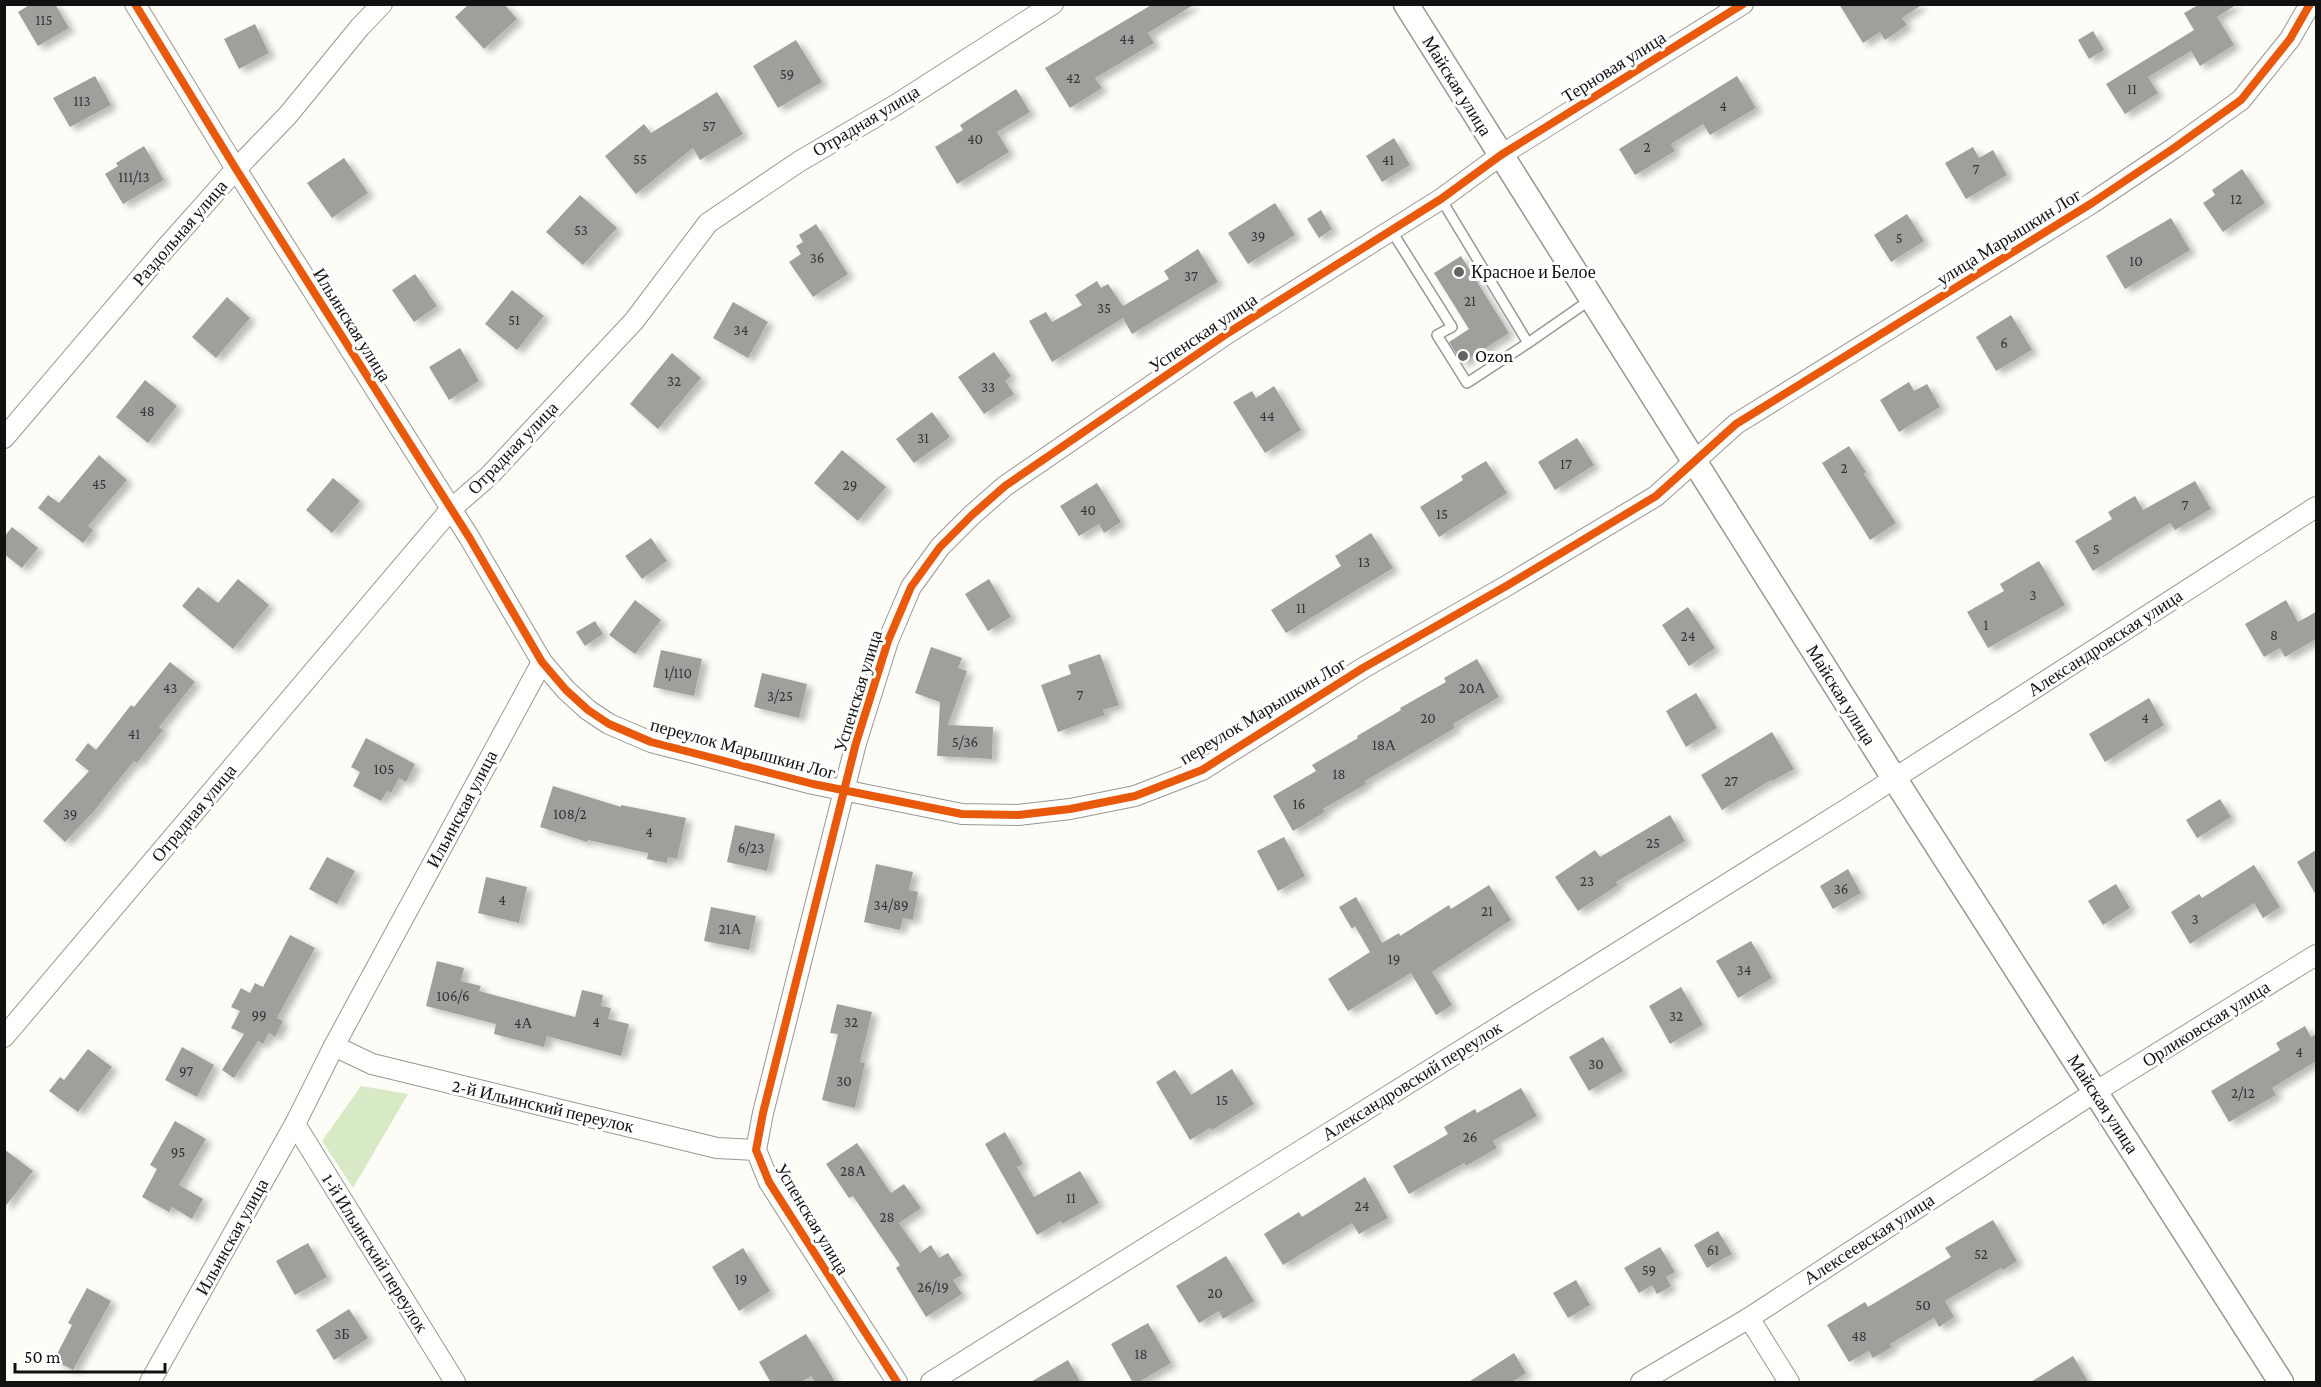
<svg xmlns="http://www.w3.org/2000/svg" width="2321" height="1387" font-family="'Crimson Pro',serif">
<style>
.forest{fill:#d8eac5}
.building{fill:#a19f9c;filter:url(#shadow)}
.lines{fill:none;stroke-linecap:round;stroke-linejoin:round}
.service-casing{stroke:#979795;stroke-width:12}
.minor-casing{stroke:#979795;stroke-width:22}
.tertiary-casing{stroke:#979795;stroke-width:27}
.service{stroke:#fffffe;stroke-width:9}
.minor{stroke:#fffffe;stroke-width:20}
.tertiary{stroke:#fffffe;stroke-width:24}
.cycleway-casing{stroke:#fff;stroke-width:11}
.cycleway{stroke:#e8590c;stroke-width:8}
.poi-dot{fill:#646362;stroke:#fff;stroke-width:2}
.labels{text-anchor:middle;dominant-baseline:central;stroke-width:6;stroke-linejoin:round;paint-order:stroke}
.number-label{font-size:15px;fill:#353434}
.street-label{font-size:18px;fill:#111;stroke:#fff}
.poi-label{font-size:18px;fill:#111;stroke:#fff;text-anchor:start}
</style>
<defs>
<filter id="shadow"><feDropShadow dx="6" dy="4" stdDeviation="3" flood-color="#0004"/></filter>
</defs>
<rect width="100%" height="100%" fill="#fdfcf7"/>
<polygon class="forest" points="361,1086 408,1094 353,1188 322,1141"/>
<g class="building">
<polygon points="31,4 55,4 69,28 38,46 18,12"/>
<polygon points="469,4 504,4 517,19 484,49 455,17"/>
<polygon points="1153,4 1195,4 1148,33 1154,43 1095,78 1102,88 1070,108 1045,68"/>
<polygon points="1839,4 1923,4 1902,18 1907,25 1885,40 1880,32 1863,43"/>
<polygon points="2200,4 2237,4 2217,17 2234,45 2200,66 2191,51 2148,77 2158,93 2125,114 2106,84 2194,30 2184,13"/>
<polygon points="255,24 269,53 239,69 224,39"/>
<polygon points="2093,31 2104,50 2089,59 2078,40"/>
<polygon points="796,40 822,82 778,108 753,66"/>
<polygon points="95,76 111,105 70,127 53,98"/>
<polygon points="1737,76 1756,108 1710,135 1703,124 1671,144 1675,151 1635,175 1619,149"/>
<polygon points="1016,89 1030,112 997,132 1009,152 957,184 935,147 963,130 960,125"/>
<polygon points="717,92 743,134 700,160 693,148 636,194 605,156 644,124 651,133"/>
<polygon points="1394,138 1410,165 1382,182 1366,156"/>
<polygon points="144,146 164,180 123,204 105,174 118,166 116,163"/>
<polygon points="1973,147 1979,158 1993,150 2007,175 1966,199 1945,163"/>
<polygon points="344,158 368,193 332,218 307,183"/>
<polygon points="2242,169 2265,203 2223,232 2203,203 2215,195 2212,190"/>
<polygon points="580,195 617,228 583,265 546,232"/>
<polygon points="1275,203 1295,235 1248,264 1228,233"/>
<polygon points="1321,210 1332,229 1319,238 1307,219"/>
<polygon points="1907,214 1924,241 1891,262 1874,235"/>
<polygon points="2171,218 2190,250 2125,289 2106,256"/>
<polygon points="816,224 848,274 813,297 789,262 801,254 796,246 803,242 799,235"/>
<polygon points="1198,249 1218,282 1132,334 1123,318 1052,362 1029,321 1046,312 1052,322 1082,305 1075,295 1097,281 1101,288 1108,284 1123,306 1169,279 1164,271"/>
<polygon points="1461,256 1509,333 1462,363 1449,342 1469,329 1434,273"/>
<polygon points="415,274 437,306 414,322 392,290"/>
<polygon points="512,290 544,316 517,350 485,324"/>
<polygon points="227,297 250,318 216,358 192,337"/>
<polygon points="733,302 768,322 748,358 713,338"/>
<polygon points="2011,315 2032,350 1996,371 1976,337"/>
<polygon points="460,348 479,381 449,400 429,367"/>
<polygon points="994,352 1011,376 1005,381 1014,394 984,414 958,377"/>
<polygon points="672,353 701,378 658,429 630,404"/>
<polygon points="145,380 177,406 148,443 116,417"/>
<polygon points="1909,382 1914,391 1927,384 1940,407 1899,432 1880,400"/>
<polygon points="1274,386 1301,430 1265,453 1233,402 1252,391 1256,398"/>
<polygon points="932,412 950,437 914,463 896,439"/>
<polygon points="1577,438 1594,465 1555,490 1538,462"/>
<polygon points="1849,446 1866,472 1864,474 1896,523 1870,540 1822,463"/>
<polygon points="842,450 886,487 858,521 814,483"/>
<polygon points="99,455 127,480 88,526 93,530 83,543 38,508 48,495 59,503"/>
<polygon points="1486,461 1507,493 1439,537 1420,507 1463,480 1461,476"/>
<polygon points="333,478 360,501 332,533 306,510"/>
<polygon points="2195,481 2211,509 2175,530 2170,523 2093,571 2075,541 2112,519 2108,512 2135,496 2143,510"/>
<polygon points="1097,483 1121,522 1104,533 1099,524 1079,536 1060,506"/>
<polygon points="12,527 38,548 22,568 4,554 4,537"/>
<polygon points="1371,533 1393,568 1286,633 1271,610 1341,566 1335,556"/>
<polygon points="651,538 667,561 642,579 625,556"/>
<polygon points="2039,561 2065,605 1988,648 1967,612 2004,591 2000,584"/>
<polygon points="238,579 269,605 233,649 182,606 198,587 218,603"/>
<polygon points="989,579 1011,617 988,631 965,594"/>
<polygon points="635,600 661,620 635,654 609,635"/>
<polygon points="2286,600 2298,622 2316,612 2316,639 2285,657 2280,648 2264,657 2245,624"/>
<polygon points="1688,607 1715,648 1689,666 1662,625"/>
<polygon points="595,621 603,634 585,646 576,632"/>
<polygon points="931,647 962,658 958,668 967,671 948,725 993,727 992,759 937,756 940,702 915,693"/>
<polygon points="661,650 702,659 694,696 653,687"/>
<polygon points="1100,654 1119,705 1103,710 1105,715 1058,732 1041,685 1071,674 1068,665"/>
<polygon points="1477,659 1499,697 1453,724 1455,728 1365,781 1366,784 1323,809 1325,812 1293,831 1273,796 1316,771 1312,765 1358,738 1357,736 1401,710 1400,708 1446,682 1444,678"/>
<polygon points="170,662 195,682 159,727 163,730 137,763 134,761 94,811 65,842 43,821 89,771 75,760 88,743 96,750 131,705 134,707"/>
<polygon points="762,673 807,684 799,718 754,707"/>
<polygon points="1696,693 1717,728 1686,747 1666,711"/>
<polygon points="2149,698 2164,725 2105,762 2089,734"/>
<polygon points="1772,732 1794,769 1772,781 1771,780 1722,810 1701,775"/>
<polygon points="366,738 415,764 406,782 399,778 391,793 387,791 381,801 353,786 360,772 351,767"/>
<polygon points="553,786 621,807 621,805 686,818 677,859 668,857 667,863 647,859 648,853 588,840 587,842 540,827"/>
<polygon points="2220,799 2231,817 2197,838 2186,820"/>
<polygon points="1670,815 1685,841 1616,882 1618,885 1578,911 1555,877 1595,850 1600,857"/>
<polygon points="735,825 775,834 767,871 727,862"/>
<polygon points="1284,837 1305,876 1278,891 1257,851"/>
<polygon points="2316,850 2316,895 2297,862"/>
<polygon points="327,857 355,871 337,904 309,889"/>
<polygon points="876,864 913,872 909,890 918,892 913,920 903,918 900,930 864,922"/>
<polygon points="2254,865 2280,907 2263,918 2254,903 2190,944 2171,912 2199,894 2202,898"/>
<polygon points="1848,869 1861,893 1833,909 1820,886"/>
<polygon points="486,877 527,887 519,923 478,913"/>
<polygon points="2116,884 2130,908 2103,925 2088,901"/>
<polygon points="1489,885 1511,920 1432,972 1452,1005 1436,1015 1411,973 1348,1011 1328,979 1370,952 1355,926 1352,929 1339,907 1356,897 1382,943 1399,933 1400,936 1449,905 1451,909"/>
<polygon points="711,907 756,916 749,950 704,941"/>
<polygon points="290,935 315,948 277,1018 283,1021 275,1037 269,1033 263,1044 258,1041 234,1078 222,1070 244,1034 231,1028 240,1011 231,1007 241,988 250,993 255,983 263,987"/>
<polygon points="1751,941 1772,978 1738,998 1716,961"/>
<polygon points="437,961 464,968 461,981 481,986 479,991 575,1017 582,990 603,995 601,1006 611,1008 608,1019 629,1024 621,1056 547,1036 544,1047 494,1034 496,1024 426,1006"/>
<polygon points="1681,987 1703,1025 1670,1044 1649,1006"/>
<polygon points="837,1004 872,1012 860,1062 865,1063 855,1108 822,1100 838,1034 830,1033"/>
<polygon points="2305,1026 2311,1037 2316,1034 2316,1061 2272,1088 2276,1095 2229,1122 2211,1091 2280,1050 2276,1043"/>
<polygon points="1603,1037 1623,1071 1589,1091 1569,1057"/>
<polygon points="182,1047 214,1065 197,1097 165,1080"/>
<polygon points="88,1049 112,1067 78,1112 49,1091 60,1077 64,1080"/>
<polygon points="1232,1069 1254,1104 1212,1130 1210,1128 1190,1140 1156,1082 1175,1070 1191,1095"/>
<polygon points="1521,1088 1537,1116 1493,1141 1497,1148 1466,1166 1464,1163 1409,1194 1393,1166 1448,1134 1444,1127 1475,1109 1477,1113"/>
<polygon points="175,1121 206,1139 179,1185 203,1199 192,1219 172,1207 169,1212 142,1197 157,1169 150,1165"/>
<polygon points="1005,1132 1023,1164 1017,1167 1034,1197 1080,1171 1099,1203 1062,1224 1061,1221 1037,1235 985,1144"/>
<polygon points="857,1143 891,1193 904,1184 921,1208 899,1223 920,1253 931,1245 939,1258 948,1253 962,1275 953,1280 962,1294 926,1317 896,1268 900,1265 853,1196 849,1198 826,1164"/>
<polygon points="4,1149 33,1171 4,1208"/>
<polygon points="1365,1177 1388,1218 1359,1234 1352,1223 1283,1265 1264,1234 1299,1212 1302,1217"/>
<polygon points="1993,1220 2017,1261 2003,1270 2001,1268 1945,1301 1954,1317 1939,1327 1934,1318 1890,1344 1892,1347 1873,1358 1869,1351 1849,1362 1827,1325 1865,1302 1868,1307 1951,1257 1945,1248"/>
<polygon points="1718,1231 1732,1254 1707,1268 1694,1245"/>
<polygon points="308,1243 327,1277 295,1295 276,1261"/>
<polygon points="1660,1247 1675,1272 1666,1277 1671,1286 1657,1294 1652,1285 1639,1293 1624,1268"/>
<polygon points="743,1248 770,1291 739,1311 712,1267"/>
<polygon points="1226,1256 1254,1301 1223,1319 1219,1311 1199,1323 1176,1286"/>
<polygon points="1576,1280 1590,1305 1568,1318 1553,1293"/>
<polygon points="87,1288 111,1301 73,1370 54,1360 72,1325 68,1323"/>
<polygon points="349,1309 368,1338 334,1360 316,1330"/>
<polygon points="1148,1323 1171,1363 1137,1383 1133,1383 1111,1344"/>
<polygon points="806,1334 836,1383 815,1383 811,1376 800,1383 771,1383 759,1362"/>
<polygon points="1514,1353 1526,1373 1511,1383 1467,1383"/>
<polygon points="2073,1356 2089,1383 2029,1383"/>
<polygon points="1068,1360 1081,1383 1029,1383"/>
</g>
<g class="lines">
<defs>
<g id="service">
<polyline points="1441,199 1528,343 1590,300"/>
<polyline points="1391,230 1452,327 1437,335 1467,383 1528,343"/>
</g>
<g id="minor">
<polyline points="135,4 236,169 469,537 542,662 566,690 588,710 609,724 651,742 813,784 962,814 1018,815 1070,809 1135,796 1202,770 1363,668 1508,585 1656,496 1736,424 2092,203 2174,148 2241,100 2290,39 2310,4"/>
<polyline points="4,438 164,250 236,169 288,115 360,27 382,4"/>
<polyline points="4,1037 451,509 489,476 634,321 708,223 800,161 894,106 1053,4"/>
<polyline points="334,1046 372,1064 717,1148 756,1150"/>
<polyline points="295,1124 455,1382"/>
<polyline points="1749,1318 1789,1382"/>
<polyline points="150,1382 295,1124 334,1046 542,662"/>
<polyline points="897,1382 769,1182 756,1150 763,1113 856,743 888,641 911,587 940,547 972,515 1005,486 1228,333 1441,199 1501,155 1743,4"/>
<polyline points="931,1382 1850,807 2316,507"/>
<polyline points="1641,1382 1749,1318 2095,1092 2316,955"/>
</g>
<polyline id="tertiary" points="1406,4 1894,778 2281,1382"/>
</defs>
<use href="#service" class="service-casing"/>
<use href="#minor" class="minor-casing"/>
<use href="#tertiary" class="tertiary-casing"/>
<use href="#service" class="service"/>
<use href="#minor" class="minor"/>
<use href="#tertiary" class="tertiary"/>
<defs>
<g id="cycleway">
<polyline points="135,4 236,169 469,537 542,662 566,690 588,710 609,724 651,742 813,784 962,814 1018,815 1070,809 1135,796 1202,770 1363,668 1508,585 1656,496 1736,424 2092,203 2174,148 2241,100 2290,39 2310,4"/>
<polyline points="897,1382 769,1182 756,1150 763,1113 856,743 888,641 911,587 940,547 972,515 1005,486 1228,333 1441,199 1501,155 1743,4"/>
</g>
</defs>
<use href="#cycleway" class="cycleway-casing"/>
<use href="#cycleway" class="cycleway"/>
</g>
<g class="poi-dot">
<circle cx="1459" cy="272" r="6"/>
<circle cx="1463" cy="356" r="6"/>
</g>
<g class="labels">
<g class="number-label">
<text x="44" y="20">115</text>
<text x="1127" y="39">44</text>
<text x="787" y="74">59</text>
<text x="1073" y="78">42</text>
<text x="2132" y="89">11</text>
<text x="82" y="101">113</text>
<text x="1723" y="106">4</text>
<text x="709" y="126">57</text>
<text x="975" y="139">40</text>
<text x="1647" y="147">2</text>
<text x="640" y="159">55</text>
<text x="1388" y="160">41</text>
<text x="1976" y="169">7</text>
<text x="134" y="177">111/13</text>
<text x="2236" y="199">12</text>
<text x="581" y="230">53</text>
<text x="1258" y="236">39</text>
<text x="1899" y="238">5</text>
<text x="817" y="258">36</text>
<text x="2136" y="261">10</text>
<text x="1191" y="276">37</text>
<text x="1470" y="301">21</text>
<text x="1104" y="308">35</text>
<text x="514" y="320">51</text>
<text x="741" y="330">34</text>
<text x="2004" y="343">6</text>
<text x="674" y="381">32</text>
<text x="988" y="387">33</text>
<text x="147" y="411">48</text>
<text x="1267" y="416">44</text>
<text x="923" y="438">31</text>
<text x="1566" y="464">17</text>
<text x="1844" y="468">2</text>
<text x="99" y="484">45</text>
<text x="850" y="485">29</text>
<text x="2185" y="505">7</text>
<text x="1088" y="510">40</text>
<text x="1442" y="514">15</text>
<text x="2096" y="549">5</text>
<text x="1364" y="562">13</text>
<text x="2033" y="595">3</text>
<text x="1301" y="608">11</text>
<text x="1986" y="625">1</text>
<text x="2274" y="635">8</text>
<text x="1688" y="636">24</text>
<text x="678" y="673">1/110</text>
<text x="170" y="688">43</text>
<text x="1472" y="688">20А</text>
<text x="1080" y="695">7</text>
<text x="780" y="696">3/25</text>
<text x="1428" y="718">20</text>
<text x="2145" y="718">4</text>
<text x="134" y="734">41</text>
<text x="965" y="742">5/36</text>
<text x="1384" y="745">18А</text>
<text x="384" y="769">105</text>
<text x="1339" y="774">18</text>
<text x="1731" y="781">27</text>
<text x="1299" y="804">16</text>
<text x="70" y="814">39</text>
<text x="570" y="814">108/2</text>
<text x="649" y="832">4</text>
<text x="1653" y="843">25</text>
<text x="751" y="848">6/23</text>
<text x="1587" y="881">23</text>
<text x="1841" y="889">36</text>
<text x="502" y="900">4</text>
<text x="891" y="905">34/89</text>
<text x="1487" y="911">21</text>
<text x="2195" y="919">3</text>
<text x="730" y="929">21А</text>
<text x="1394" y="959">19</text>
<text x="1744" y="970">34</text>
<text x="453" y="996">106/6</text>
<text x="259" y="1015">99</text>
<text x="1676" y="1016">32</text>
<text x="596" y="1022">4</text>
<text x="851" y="1022">32</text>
<text x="523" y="1023">4А</text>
<text x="2299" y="1052">4</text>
<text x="1596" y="1064">30</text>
<text x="186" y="1071">97</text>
<text x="844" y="1081">30</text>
<text x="2243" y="1093">2/12</text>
<text x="1222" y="1100">15</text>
<text x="1470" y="1137">26</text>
<text x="178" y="1152">95</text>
<text x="853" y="1171">28А</text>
<text x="1071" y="1198">11</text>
<text x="1362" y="1206">24</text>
<text x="887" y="1217">28</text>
<text x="1713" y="1250">61</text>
<text x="1981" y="1254">52</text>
<text x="1649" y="1270">59</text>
<text x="741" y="1279">19</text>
<text x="933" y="1287">26/19</text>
<text x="1215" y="1293">20</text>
<text x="1923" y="1305">50</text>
<text x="342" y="1334">3Б</text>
<text x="1859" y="1336">48</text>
<text x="1141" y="1354">18</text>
</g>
<g class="street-label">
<text transform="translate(1614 67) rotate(-32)">Терновая улица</text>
<text transform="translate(1457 86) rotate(58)">Майская улица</text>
<text transform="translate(866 121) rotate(-31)">Отрадная улица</text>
<text transform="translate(180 233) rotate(-49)">Раздольная улица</text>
<text transform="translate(2009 237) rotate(-32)">улица Марышкин Лог</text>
<text transform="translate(352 325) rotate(58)">Ильинская улица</text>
<text transform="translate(1203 333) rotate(-34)">Успенская улица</text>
<text transform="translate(513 448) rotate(-46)">Отрадная улица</text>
<text transform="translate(2105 643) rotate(-33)">Александровская улица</text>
<text transform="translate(858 691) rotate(-73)">Успенская улица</text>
<text transform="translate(1841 695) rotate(58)">Майская улица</text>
<text transform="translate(1263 711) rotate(-31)">переулок Марышкин Лог</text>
<text transform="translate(743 749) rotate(15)">переулок Марышкин Лог</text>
<text transform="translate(462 809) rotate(-62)">Ильинская улица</text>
<text transform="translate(194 813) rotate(-50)">Отрадная улица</text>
<text transform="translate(2206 1024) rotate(-32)">Орликовская улица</text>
<text transform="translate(1412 1081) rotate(-32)">Александровский переулок</text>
<text transform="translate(2103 1104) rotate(57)">Майская улица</text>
<text transform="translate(543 1106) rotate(13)">2-й Ильинский переулок</text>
<text transform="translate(812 1219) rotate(59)">Успенская улица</text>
<text transform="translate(232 1237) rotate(-61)">Ильинская улица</text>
<text transform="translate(1869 1239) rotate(-33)">Алексеевская улица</text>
<text transform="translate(375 1253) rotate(58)">1-й Ильинский переулок</text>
</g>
<g class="poi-label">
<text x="1471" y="272">Красное и Белое</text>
<text x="1475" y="356">Ozon</text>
</g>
</g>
<rect width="2321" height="1387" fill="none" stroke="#111111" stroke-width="12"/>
<path d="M15 1363v9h150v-9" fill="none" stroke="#111111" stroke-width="3"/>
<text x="24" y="1363" font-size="18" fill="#111111" stroke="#ffffff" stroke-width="4.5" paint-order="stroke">50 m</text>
</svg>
